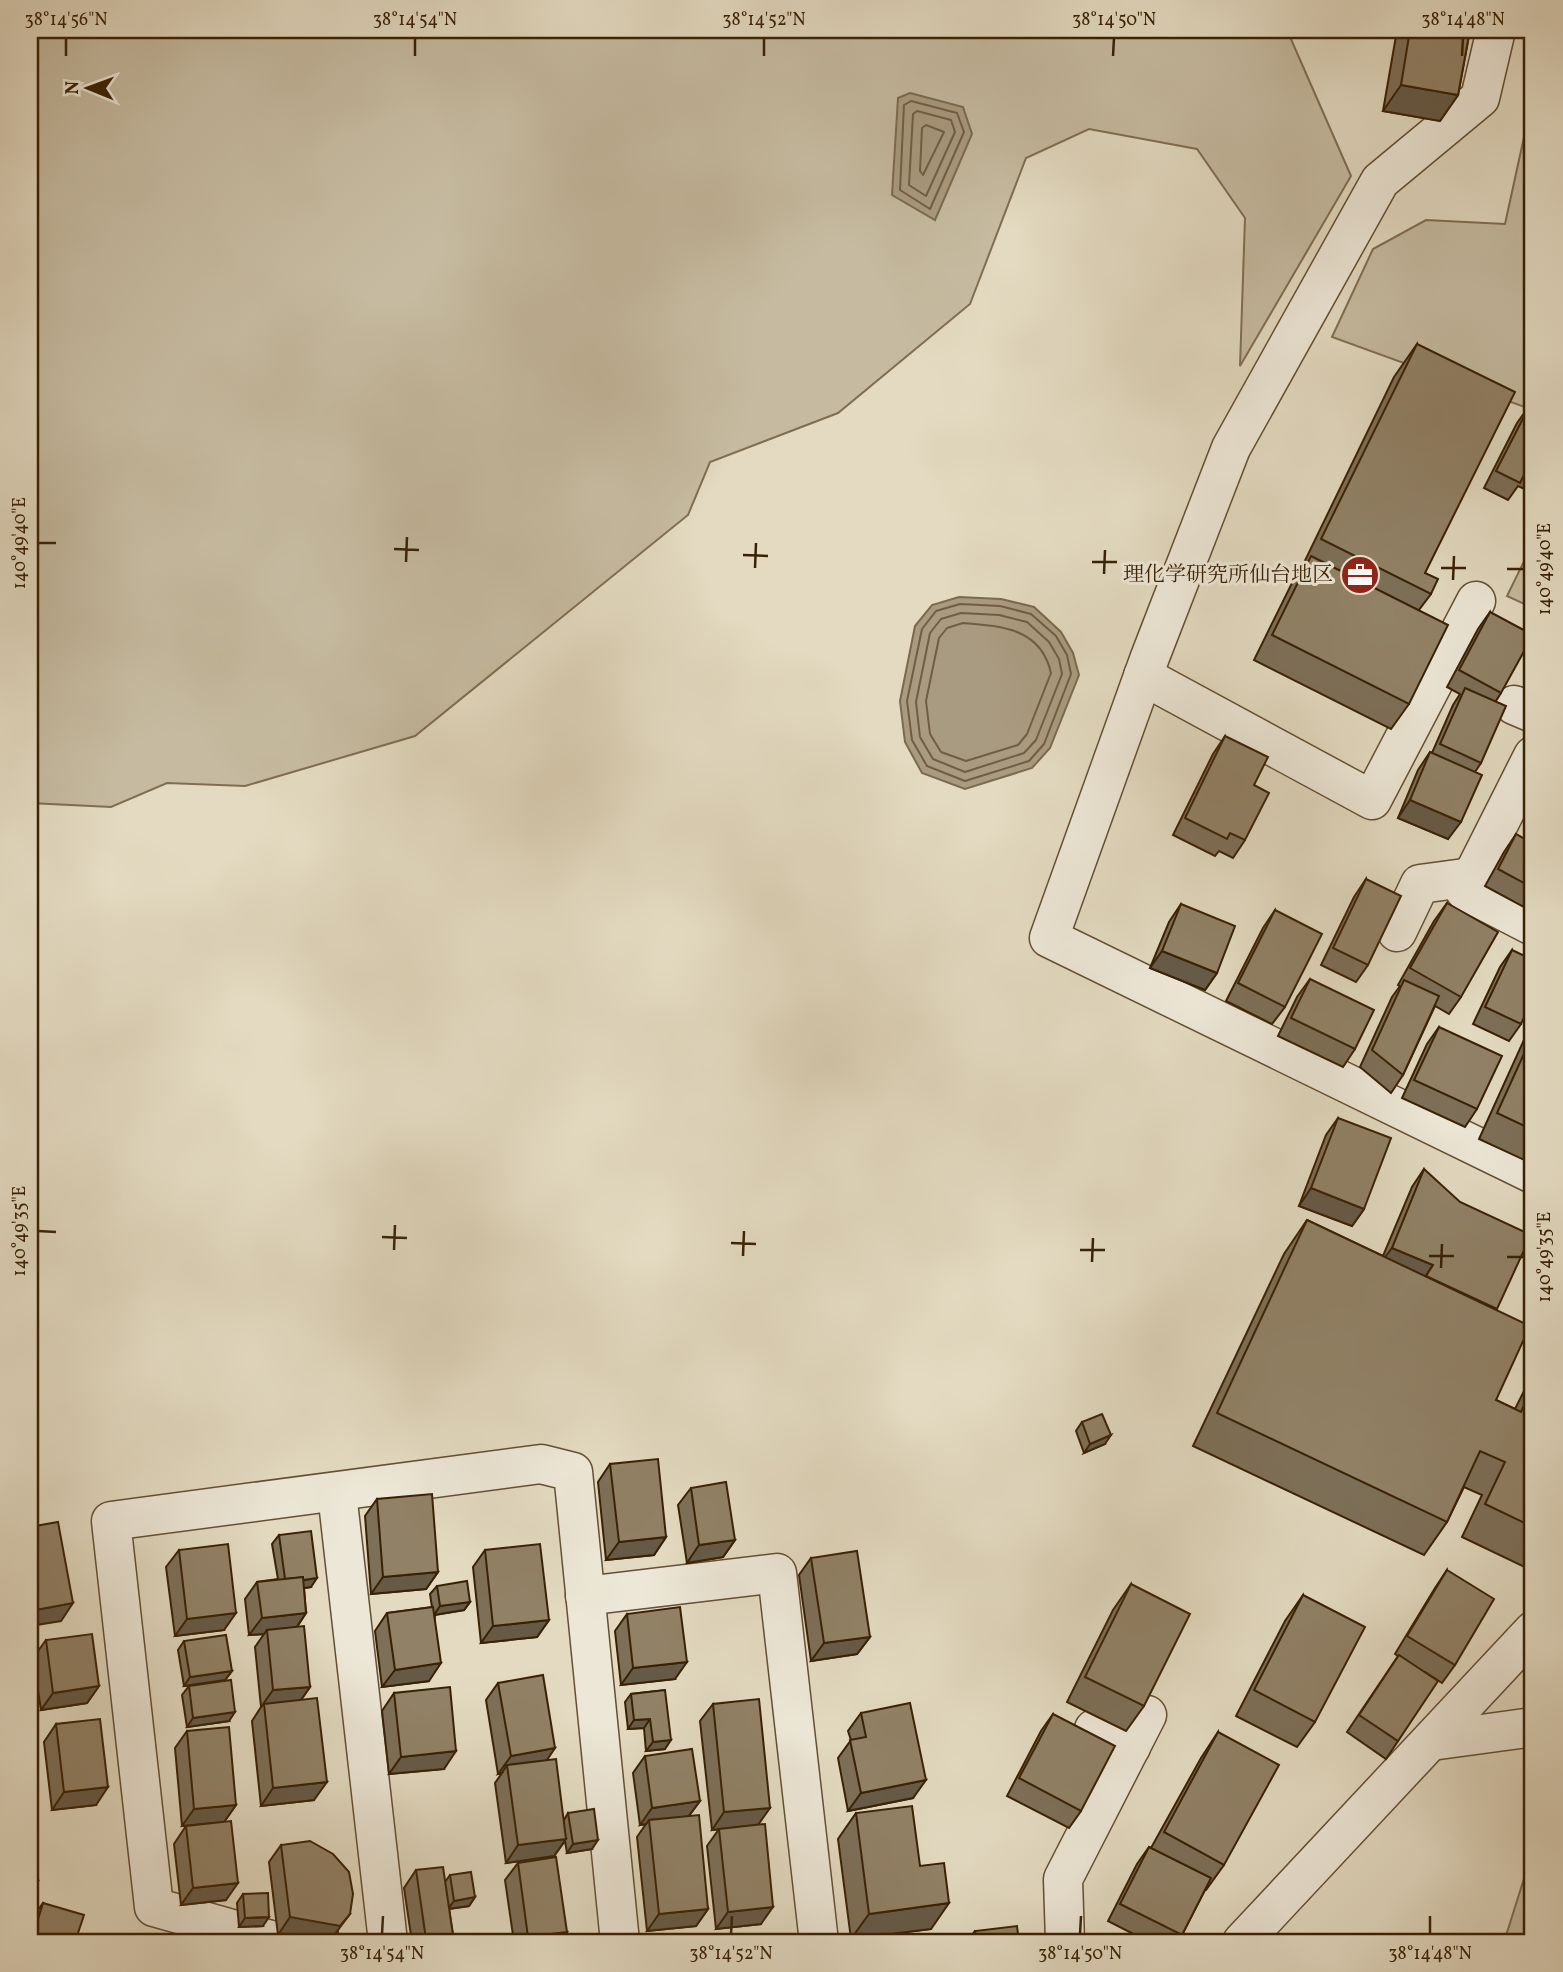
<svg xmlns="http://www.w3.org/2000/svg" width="1563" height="1972" font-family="Vollkorn,'Noto Serif JP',serif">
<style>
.green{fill:#c6bba1;stroke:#806e52;stroke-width:2}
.water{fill:#a99b81;stroke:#7c6a4f;stroke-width:2}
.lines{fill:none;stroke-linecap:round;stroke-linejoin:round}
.shore{stroke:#715e42;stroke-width:2}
.minor-casing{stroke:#644f33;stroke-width:41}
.minor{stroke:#ede7d7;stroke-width:38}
.wall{fill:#7d6f58;stroke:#392104;stroke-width:2}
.shaded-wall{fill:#665a47;stroke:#392104;stroke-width:2}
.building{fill:#918166;stroke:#392104;stroke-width:2}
.ticks{fill:none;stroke:#392104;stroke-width:2.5}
.labels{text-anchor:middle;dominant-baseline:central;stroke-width:6;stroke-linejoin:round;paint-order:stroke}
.poi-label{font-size:21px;fill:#392104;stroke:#ede7d7;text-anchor:end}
.neatline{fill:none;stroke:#392104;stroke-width:2.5}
.ticks-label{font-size:18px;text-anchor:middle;fill:#392104}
</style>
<rect width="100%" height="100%" fill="#e3dac1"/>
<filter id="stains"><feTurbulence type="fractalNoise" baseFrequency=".00286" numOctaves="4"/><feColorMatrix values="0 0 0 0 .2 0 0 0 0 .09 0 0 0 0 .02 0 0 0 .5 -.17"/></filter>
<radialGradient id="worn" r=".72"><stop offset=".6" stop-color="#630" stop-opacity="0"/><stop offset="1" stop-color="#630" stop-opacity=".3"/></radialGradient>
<g class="green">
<polygon points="30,30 1287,30 1351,176 1240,366 1245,218 1197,149 1089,129 1026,158 970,304 838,413 710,462 688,515 415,736 245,786 167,783 111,807 30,803"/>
<polygon points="1533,96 1533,410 1332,337 1373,249 1426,220 1505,224"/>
<polygon points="1533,543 1533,608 1507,596"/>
<polygon points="1533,1850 1533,1942 1504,1942"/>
</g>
<g class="water">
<polygon points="910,93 963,107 972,134 935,220 892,195 898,98"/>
<polygon points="959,597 1001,599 1034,607 1061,632 1073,653 1079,675 1050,748 1032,768 965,789 922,773 905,742 900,701 915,626 932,605"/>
</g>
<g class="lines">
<g class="shore">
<polygon points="911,101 957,113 964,132 930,209 900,190 904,105"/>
<polygon points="917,111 951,120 955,132 926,196 909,185 913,114"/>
<polygon points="926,125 944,132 923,175 920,171 922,128"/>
<polygon points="960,604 1000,606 1031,614 1056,636 1067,655 1071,674 1044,744 1029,761 965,781 927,766 912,740 907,701 922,629 936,611"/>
<polygon points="961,613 999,615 1027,622 1049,642 1059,659 1062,674 1036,740 1024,753 965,772 933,759 920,737 916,702 930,633 941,619"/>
<path d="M 963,623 C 1001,626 1041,628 1051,673 L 1027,734 L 1018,745 L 966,761 L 941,752 L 930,734 L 926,701 L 939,638 L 947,628 Z"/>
</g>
<defs>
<g id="minor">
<polyline points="1496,30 1480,98 1380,181 1231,448 1150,657 1049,938 1533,1174"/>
<polyline points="1143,676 1372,800 1476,601"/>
<polyline points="1514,705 1533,713"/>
<polyline points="1533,756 1465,891 1533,926"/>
<polyline points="1397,932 1420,884 1472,877"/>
<polyline points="337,1493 388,1942"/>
<polyline points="585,1596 777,1573 819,1942"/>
<polyline points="1094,1729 1131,1747"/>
<polyline points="1431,1741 1533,1727"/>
<polyline points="278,1942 154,1907 111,1521 541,1464 573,1472 620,1942"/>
<polyline points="1065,1942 1063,1879 1147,1715"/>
<polyline points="1242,1942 1533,1631"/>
</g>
</defs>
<use href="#minor" class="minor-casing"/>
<use href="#minor" class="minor"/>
</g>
<g class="wall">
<polygon points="1397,30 1470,30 1458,95 1440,121 1383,111"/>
<polygon points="1417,344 1425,573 1431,594 1419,610 1409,704 1391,729 1254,660 1293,581 1299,573 1394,377"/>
<polygon points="1530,405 1533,407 1533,485 1529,491 1518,486 1508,500 1484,488 1517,423"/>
<polygon points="1490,612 1501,693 1496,701 1481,763 1475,772 1448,839 1398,818 1418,770 1430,752 1432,753 1453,705 1460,694 1447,687 1478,629"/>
<polygon points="1225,736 1245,840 1233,858 1219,851 1215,856 1173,835 1213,754"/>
<polygon points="1516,834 1533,844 1533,912 1485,886 1504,852"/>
<polygon points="1366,879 1368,965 1356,982 1321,965 1354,897"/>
<polygon points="1447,903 1461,997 1449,1014 1435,1006 1403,1075 1391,1093 1360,1067 1392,997 1400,986 1398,985 1434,921"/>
<polygon points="1181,904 1217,973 1205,990 1150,968 1169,922"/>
<polygon points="1275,910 1285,1007 1272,1024 1226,1001 1263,928"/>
<polygon points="1512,950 1521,1024 1509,1041 1473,1024 1500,967"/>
<polygon points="1310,979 1355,1049 1343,1067 1278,1036 1297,997"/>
<polygon points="1533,1020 1533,1164 1479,1139"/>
<polygon points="1439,1027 1477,1109 1465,1127 1402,1098 1427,1044"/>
<polygon points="1338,1118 1364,1209 1352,1226 1299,1206 1326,1135"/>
<polygon points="1424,1169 1497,1309 1496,1400 1515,1409 1526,1387 1533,1376 1533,1563 1529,1569 1462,1537 1482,1495 1464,1487 1447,1522 1424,1555 1193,1446 1284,1254 1307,1220 1383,1256 1412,1187"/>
<polygon points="1082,1422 1105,1444 1084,1453 1076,1431"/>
<polygon points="610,1464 666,1537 654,1555 606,1560 598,1482"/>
<polygon points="691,1488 735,1540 723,1557 687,1563 678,1505"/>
<polygon points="377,1499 438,1572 426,1589 371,1594 365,1516"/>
<polygon points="279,1535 311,1587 304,1588 306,1613 297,1627 310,1687 301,1700 314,1800 261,1806 252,1721 261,1707 255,1647 264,1634 249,1635 245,1599 257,1582 278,1579 272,1544"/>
<polygon points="179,1550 224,1630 175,1636 166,1567"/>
<polygon points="485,1550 549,1620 537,1637 481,1643 473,1567"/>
<polygon points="811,1558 870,1637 857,1654 811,1661 799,1575"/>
<polygon points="1447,1570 1455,1665 1442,1683 1425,1672 1398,1741 1386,1759 1347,1732 1398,1656 1395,1654 1435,1588"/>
<polygon points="1131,1584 1144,1706 1126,1731 1067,1702 1113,1610"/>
<polygon points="437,1586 470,1602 464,1610 435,1615 429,1681 382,1687 375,1631 387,1613 432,1607 430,1594"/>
<polygon points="1303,1595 1315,1722 1297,1747 1236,1716 1285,1621"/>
<polygon points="627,1614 675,1679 621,1685 615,1631"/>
<polygon points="46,1640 99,1686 87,1703 41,1710 33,1658"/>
<polygon points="184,1641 232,1671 225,1680 184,1686 178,1650"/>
<polygon points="498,1683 547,1760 564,1820 568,1813 592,1849 567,1853 565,1841 554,1856 506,1863 495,1783 502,1773 498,1774 486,1700"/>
<polygon points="189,1686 229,1721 187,1727 182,1695"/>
<polygon points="665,1690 665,1749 646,1751 644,1728 628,1729 625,1702 631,1694"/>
<polygon points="394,1693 444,1769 389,1774 382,1711"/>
<polygon points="713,1704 758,1825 761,1924 716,1929 707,1846 719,1829 712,1830 700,1721"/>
<polygon points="861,1713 913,1798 848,1811 838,1758 851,1740 848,1731"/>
<polygon points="1053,1714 1081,1811 1069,1828 1007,1796 1041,1731"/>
<polygon points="56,1724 96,1805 52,1810 44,1742"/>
<polygon points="187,1731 236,1805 224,1822 226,1900 181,1905 174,1844 186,1826 210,1824 182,1826 175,1748"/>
<polygon points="1218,1732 1224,1865 1206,1890 1205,1890 1182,1935 1177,1942 1149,1942 1108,1921 1137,1864 1149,1847 1151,1848 1201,1758"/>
<polygon points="645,1756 700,1801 689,1816 708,1909 696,1926 647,1931 637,1837 646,1824 640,1825 633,1773"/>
<polygon points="856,1813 920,1866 931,1929 851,1939 838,1839"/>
<polygon points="281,1845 338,1932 329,1942 321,1942 278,1935 269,1862"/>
<polygon points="518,1863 567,1932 559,1942 514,1942 505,1880"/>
<polygon points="416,1870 445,1882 450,1875 475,1897 469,1906 449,1909 453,1935 448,1942 412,1942 404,1888"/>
<polygon points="243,1894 263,1926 239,1927 237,1903"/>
<polygon points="43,1903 75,1942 30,1942 30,1923 31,1920"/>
<polygon points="975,1931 1019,1942 970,1942 969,1939"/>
</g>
<g class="shaded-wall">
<polygon points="1401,85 1458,95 1440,121 1383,111"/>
<polygon points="1410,800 1461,822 1448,839 1398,818"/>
<polygon points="1162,951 1217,973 1205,990 1150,968"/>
<polygon points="1311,1188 1364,1209 1352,1226 1299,1206"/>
<polygon points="1392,1248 1433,1265 1421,1283 1379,1265"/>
<polygon points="1111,1435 1105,1444 1084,1453 1090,1444"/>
<polygon points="666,1537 654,1555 606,1560 619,1542"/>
<polygon points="735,1540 723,1557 687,1563 699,1545"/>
<polygon points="438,1572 426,1589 371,1594 383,1577"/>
<polygon points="317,1578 311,1587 280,1592 286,1583"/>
<polygon points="470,1602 464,1610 434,1615 440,1606"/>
<polygon points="73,1603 61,1621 30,1626 30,1611"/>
<polygon points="236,1613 224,1630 175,1636 187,1619"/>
<polygon points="306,1613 294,1631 267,1630 264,1634 249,1635 262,1618"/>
<polygon points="549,1620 537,1637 481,1643 493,1626"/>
<polygon points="870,1637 857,1654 811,1661 824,1643"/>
<polygon points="687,1662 675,1679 621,1685 633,1668"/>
<polygon points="441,1663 429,1681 382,1687 395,1670"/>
<polygon points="232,1671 225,1680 184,1686 190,1677"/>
<polygon points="99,1686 87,1703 41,1710 53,1693"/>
<polygon points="310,1687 298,1704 264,1704 261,1707 273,1690"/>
<polygon points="235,1712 229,1721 187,1727 193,1718"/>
<polygon points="650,1719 644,1728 628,1729 634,1720"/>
<polygon points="671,1740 665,1749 646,1751 653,1742"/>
<polygon points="555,1748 543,1766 507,1765 502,1773 498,1774 511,1756"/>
<polygon points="456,1751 444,1769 389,1774 401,1757"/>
<polygon points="926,1780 913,1798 848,1811 861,1793"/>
<polygon points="327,1782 314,1800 261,1806 273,1788"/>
<polygon points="108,1787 96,1805 52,1810 64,1792"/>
<polygon points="36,1790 30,1798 30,1791"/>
<polygon points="700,1801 687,1818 649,1820 646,1824 640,1825 652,1808"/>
<polygon points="236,1805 224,1822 182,1826 194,1809"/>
<polygon points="770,1808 758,1825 712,1830 724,1812"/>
<polygon points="566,1839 554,1856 506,1863 518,1845"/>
<polygon points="598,1840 592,1849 567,1853 573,1844"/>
<polygon points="38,1881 30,1892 30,1882"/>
<polygon points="238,1883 226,1900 181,1905 193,1888"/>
<polygon points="475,1897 469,1906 448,1909 454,1901"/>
<polygon points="949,1903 931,1929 851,1939 869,1914"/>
<polygon points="773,1907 761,1924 716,1929 728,1912"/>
<polygon points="708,1909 696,1926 647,1931 659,1914"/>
<polygon points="350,1914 329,1942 321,1942 278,1935 290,1917"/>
<polygon points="269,1917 263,1926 239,1927 245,1918"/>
<polygon points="567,1932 559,1942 525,1942 528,1937"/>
<polygon points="453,1935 448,1942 423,1942 426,1939"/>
</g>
<g class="building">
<polygon points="1410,30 1470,30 1458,95 1401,85"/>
<polygon points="1417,344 1515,392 1425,573 1438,579 1431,594 1321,539"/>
<polygon points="1530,405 1533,407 1533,470 1528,467 1520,483 1496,471"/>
<polygon points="1311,556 1448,625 1409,704 1272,635"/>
<polygon points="1490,612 1533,635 1501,693 1459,670"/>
<polygon points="1465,688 1506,706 1481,763 1440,744"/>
<polygon points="1225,736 1268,757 1254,785 1269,793 1245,840 1230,833 1227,839 1185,818"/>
<polygon points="1430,752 1482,775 1461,822 1410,800"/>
<polygon points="1516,834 1533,844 1533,888 1498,869"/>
<polygon points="1366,879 1401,896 1368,965 1333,948"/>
<polygon points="1447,903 1498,932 1461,997 1410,968"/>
<polygon points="1181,904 1235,926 1217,973 1162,951"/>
<polygon points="1275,910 1322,934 1285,1007 1238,983"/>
<polygon points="1512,950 1533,960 1533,998 1521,1024 1485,1007"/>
<polygon points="1310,979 1374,1010 1355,1049 1291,1018"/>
<polygon points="1404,980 1439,996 1403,1075 1372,1050"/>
<polygon points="1439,1027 1502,1056 1477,1109 1414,1080"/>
<polygon points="1533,1034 1533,1130 1497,1113"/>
<polygon points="1338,1118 1391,1138 1364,1209 1311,1188"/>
<polygon points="1424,1169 1460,1202 1531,1235 1497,1309 1426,1276 1433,1265 1392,1248"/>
<polygon points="1307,1220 1530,1326 1496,1400 1521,1412 1533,1387 1533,1527 1485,1504 1505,1462 1480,1451 1447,1522 1217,1413"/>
<polygon points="1102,1414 1111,1435 1090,1444 1082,1422"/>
<polygon points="658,1459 666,1537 619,1542 610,1464"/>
<polygon points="726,1482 735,1540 699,1545 691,1488"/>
<polygon points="432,1494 438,1572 383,1577 377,1499"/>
<polygon points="32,1509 35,1526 58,1522 73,1603 30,1611 30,1510"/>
<polygon points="311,1531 317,1578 303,1580 303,1577 285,1579 279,1535"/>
<polygon points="228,1544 236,1613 187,1619 179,1550"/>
<polygon points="540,1544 549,1620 493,1626 485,1550"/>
<polygon points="857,1551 870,1637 824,1643 811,1558"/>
<polygon points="1447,1570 1494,1599 1455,1665 1407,1636"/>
<polygon points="303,1577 306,1613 262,1618 257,1582"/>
<polygon points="467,1581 470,1602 440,1606 437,1586"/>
<polygon points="1131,1584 1190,1614 1144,1706 1085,1677"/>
<polygon points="1303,1595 1365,1627 1315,1722 1254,1690"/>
<polygon points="433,1607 441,1663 395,1670 387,1613"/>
<polygon points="680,1607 687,1662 633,1668 627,1614"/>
<polygon points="304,1626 310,1687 273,1690 267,1630"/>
<polygon points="92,1634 99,1686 53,1693 46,1640"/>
<polygon points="226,1635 232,1671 190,1677 184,1641"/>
<polygon points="1399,1655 1438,1681 1398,1741 1359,1715"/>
<polygon points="543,1675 555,1748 511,1756 498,1683"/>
<polygon points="231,1680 235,1712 193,1718 189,1686"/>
<polygon points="450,1687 456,1751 401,1757 394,1693"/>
<polygon points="665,1690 671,1740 653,1742 650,1719 634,1720 631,1694"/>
<polygon points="317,1698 327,1782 273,1788 264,1704"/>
<polygon points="759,1699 770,1808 724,1812 713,1704"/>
<polygon points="910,1703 926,1780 861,1793 850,1740 866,1737 861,1713"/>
<polygon points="1053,1714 1115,1746 1081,1811 1019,1778"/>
<polygon points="100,1719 108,1787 64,1792 56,1724"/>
<polygon points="229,1727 236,1805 194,1809 187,1731"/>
<polygon points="1218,1732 1279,1765 1224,1865 1164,1832"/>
<polygon points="692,1749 700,1801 652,1808 645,1756"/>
<polygon points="30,1751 36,1790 30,1791"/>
<polygon points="556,1759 566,1839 518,1845 507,1765"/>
<polygon points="912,1806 920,1866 944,1863 949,1903 869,1914 856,1813"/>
<polygon points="594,1809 598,1840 573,1844 568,1813"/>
<polygon points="30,1814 38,1881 30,1882"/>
<polygon points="699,1815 708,1909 659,1914 649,1820"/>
<polygon points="231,1821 238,1883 193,1888 186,1826"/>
<polygon points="765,1824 773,1907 728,1912 719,1829"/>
<polygon points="310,1841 333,1854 349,1872 353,1894 350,1914 340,1926 290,1917 281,1845"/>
<polygon points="1149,1847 1211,1878 1182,1935 1120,1904"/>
<polygon points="556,1857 567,1932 528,1937 518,1863"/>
<polygon points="443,1867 453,1935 426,1939 416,1870"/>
<polygon points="471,1872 475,1897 454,1901 450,1875"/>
<polygon points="268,1893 269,1917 245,1918 243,1894"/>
<polygon points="43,1903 84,1915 75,1942 31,1942"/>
<polygon points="1017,1926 1019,1942 977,1942 975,1931"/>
<polygon points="908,1934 909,1942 863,1942 862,1939"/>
</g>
<path class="ticks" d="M 66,56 L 66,38M 415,56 L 415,38M 764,56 L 764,38M 1113,56 L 1114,38M 1462,56 L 1463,38M 38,543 L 56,543M 394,549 L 419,550M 743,555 L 768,556M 406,562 L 407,537M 1092,562 L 1117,562M 755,568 L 756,543M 1441,568 L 1466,568M 1507,569 L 1524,569M 1104,574 L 1105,550M 1453,580 L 1454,556M 38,1231 L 56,1232M 382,1237 L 407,1238M 731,1243 L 756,1244M 394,1250 L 395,1225M 1080,1250 L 1105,1250M 743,1256 L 744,1231M 1429,1256 L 1454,1256M 1507,1257 L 1524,1257M 1092,1262 L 1093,1238M 1441,1268 L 1442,1244M 382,1934 L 383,1916M 731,1934 L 732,1916M 1080,1934 L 1081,1916M 1430,1934 L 1430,1916"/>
<defs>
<symbol id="office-disc" viewBox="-11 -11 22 22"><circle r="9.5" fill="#8f2418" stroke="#ede7d7"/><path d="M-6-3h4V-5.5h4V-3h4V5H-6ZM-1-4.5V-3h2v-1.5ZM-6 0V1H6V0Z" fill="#fff"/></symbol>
</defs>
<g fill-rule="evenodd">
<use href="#office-disc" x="1338" y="553" width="44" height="44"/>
</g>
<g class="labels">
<g class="poi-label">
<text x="1333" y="575">理化学研究所仙台地区</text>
</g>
</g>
<rect width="1563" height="1972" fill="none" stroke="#e3dac1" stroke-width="77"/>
<g transform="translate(88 88) rotate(271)" stroke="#ede7d7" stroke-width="5" paint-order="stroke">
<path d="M0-5L12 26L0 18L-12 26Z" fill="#392104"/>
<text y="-10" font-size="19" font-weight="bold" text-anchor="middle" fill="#392104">N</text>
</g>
<rect x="38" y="38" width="1486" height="1896" class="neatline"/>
<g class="ticks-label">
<text x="66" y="25">38°14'56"N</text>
<text x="415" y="25">38°14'54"N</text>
<text x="764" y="25">38°14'52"N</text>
<text x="1114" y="25">38°14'50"N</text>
<text x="1463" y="25">38°14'48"N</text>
<text transform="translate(19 543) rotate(-90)" y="6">140°49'40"E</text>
<text transform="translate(1544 569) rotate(-90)" y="6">140°49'40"E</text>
<text transform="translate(19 1231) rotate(-90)" y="6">140°49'35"E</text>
<text transform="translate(1544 1257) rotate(-90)" y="6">140°49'35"E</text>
<text x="382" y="1959">38°14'54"N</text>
<text x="731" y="1959">38°14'52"N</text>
<text x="1080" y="1959">38°14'50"N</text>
<text x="1430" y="1959">38°14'48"N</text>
</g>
<rect width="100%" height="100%" filter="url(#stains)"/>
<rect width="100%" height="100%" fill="url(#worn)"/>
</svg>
